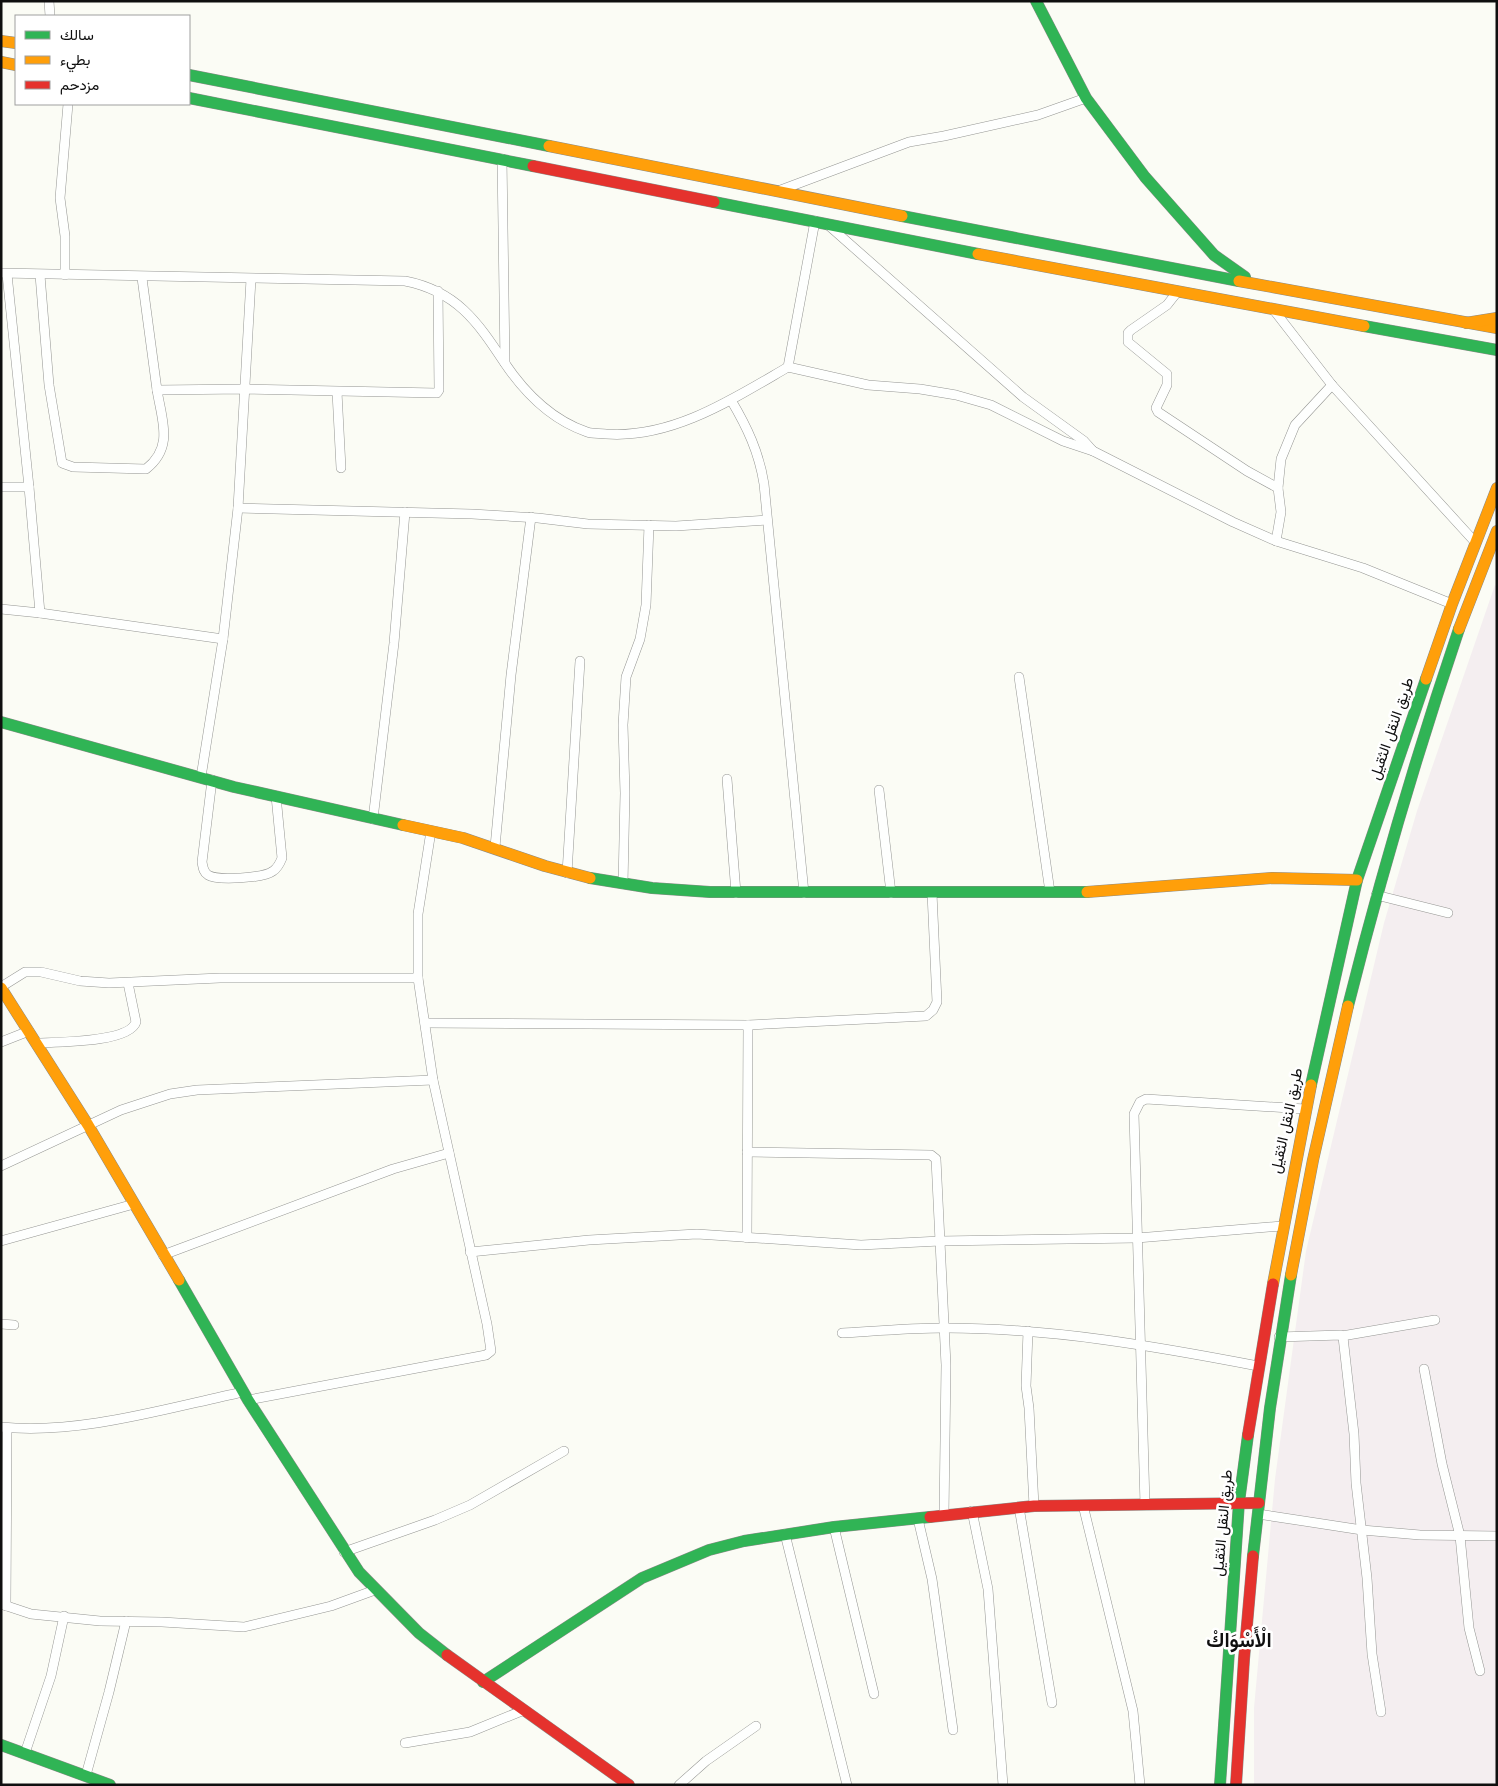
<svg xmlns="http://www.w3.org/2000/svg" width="1498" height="1786" font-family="Georgia,Vazirmatn,serif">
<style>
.industrial{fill:#f4eef0}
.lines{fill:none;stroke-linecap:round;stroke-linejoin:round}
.street-casing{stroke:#959693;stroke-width:10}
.fast-casing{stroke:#8c8c89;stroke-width:12}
.slow-casing{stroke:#8c8c89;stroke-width:12}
.jam-casing{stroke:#8c8c89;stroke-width:12}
.street{stroke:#fefffe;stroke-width:9}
.fast{stroke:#30b455;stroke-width:11}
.slow{stroke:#ff9f0a;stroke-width:11}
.jam{stroke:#e5322d;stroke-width:11}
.labels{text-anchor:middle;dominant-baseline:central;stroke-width:5;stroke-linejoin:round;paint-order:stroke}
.street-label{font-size:15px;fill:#0f0f0f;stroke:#fff}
.district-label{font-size:20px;font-weight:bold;fill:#0f0f0f;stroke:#fff}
</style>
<rect width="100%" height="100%" fill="#fbfcf5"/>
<polygon class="industrial" points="1495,585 1497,587 1497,1785 1254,1785 1254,1708 1275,1479 1306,1251 1384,923 1417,811"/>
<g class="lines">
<defs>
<g id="street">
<polyline points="49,1 50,16"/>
<polyline points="502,159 505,363"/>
<polyline points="778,191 909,142 944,136 1038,115 1086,98"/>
<polyline points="827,224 1023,397 1084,441 1093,451"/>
<path d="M 1,273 L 405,281 C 456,291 477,321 504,362 C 524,392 552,420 587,432 C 593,434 600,433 606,434 C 672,439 733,399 788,367 L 815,221"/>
<path d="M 40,275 L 49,385 L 62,463 L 73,467 L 146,469 C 174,447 162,421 157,390"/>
<polyline points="65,275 65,236 60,198 68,104"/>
<polyline points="142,278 157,390 245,389 437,393 439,390 438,291"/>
<polyline points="1178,291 1167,305 1131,330 1128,333 1128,342 1167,374 1167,385 1156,408 1158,412 1247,471 1278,488 1281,512 1276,541"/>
<polyline points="1273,309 1332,385 1475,542"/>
<polyline points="788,367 868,385 920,389 956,395 991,405 1063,441 1093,451 1233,522 1276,541 1363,568 1452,604"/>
<polyline points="337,392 341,468"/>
<path d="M 731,400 C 747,427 759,452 764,484 L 804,893"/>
<polyline points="1,487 29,487 7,274"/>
<polyline points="29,487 40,613"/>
<polyline points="1278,488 1281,459 1295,425 1332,385"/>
<polyline points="238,508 472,514 538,518 588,524 676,526 767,520"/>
<polyline points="1,609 40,613 223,639"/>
<polyline points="1019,677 1050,892"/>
<polyline points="201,777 223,639 238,508 251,279"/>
<polyline points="727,779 736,893"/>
<path d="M 212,780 L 202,862 C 203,867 203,872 208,875 C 217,881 264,878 273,871 C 278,868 280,863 282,858 L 276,796"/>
<polyline points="879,790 891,893"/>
<polyline points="373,819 394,643 405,512"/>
<polyline points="495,847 511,675 531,517"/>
<polyline points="567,873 580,661"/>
<polyline points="623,884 625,793 623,725 626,677 640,639 646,605 649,525"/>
<polyline points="1376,895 1448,913"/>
<polyline points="1,987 25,972 41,972 80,981 109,983 220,978 418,978"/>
<polyline points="425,1023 748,1025 926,1016 933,1010 937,1002 932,893"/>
<polyline points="1,1042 29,1031"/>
<path d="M 37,1043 C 56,1042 129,1043 136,1022 L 128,983"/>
<polyline points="747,1152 931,1155 936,1159 946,1365 944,1515"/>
<polyline points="1,1166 121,1110 170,1094 197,1090 433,1080"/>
<polyline points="747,1238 748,1025"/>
<polyline points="1,1241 134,1204"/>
<polyline points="470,1252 589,1240 697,1234 861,1245 940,1241 1137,1238 1282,1226"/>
<polyline points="163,1255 393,1169 449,1153"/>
<polyline points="1,1324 14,1325"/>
<polyline points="1028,1331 1026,1386 1029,1408 1034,1506"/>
<path d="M 842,1333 C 876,1331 911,1328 945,1328 C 1051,1328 1154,1346 1258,1366"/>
<polyline points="1342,1336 1435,1320"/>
<polyline points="1279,1337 1341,1335 1343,1337 1354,1434 1356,1483 1367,1578 1372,1654 1381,1712"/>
<polyline points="1424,1369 1442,1464 1460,1536 1469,1628 1480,1671"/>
<polyline points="248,1400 486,1355 491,1351 487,1324 433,1080 418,978 418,914 431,831"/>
<path d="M 1,1427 C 80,1435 167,1408 243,1392"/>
<polyline points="1083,1505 1133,1711 1140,1785"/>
<polyline points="1145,1505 1134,1114 1140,1102 1146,1099 1305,1109"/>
<polyline points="1019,1507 1052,1703"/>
<polyline points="972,1511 988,1589 1003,1785"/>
<polyline points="1258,1514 1362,1530 1420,1535 1497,1536"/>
<polyline points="918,1519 932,1579 953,1730"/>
<polyline points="834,1527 874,1694"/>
<polyline points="785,1534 847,1785"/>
<polyline points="344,1552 435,1520 470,1505 564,1451"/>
<polyline points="1,1604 31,1614 100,1621 162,1622 244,1627 331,1606 375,1590"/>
<polyline points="6,1606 7,1428"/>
<polyline points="405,1743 470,1732 524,1710"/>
<polyline points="25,1753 51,1676 64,1616"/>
<polyline points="86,1775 109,1692 126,1621"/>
<polyline points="679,1785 706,1761 756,1726"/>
</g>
<g id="fast">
<polyline points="1036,1 1086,98 1145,177 1214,255 1245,277"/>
<polyline points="189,75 549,146"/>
<polyline points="189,98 533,166"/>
<polyline points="714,202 978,254"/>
<polyline points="902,216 1239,281"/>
<polyline points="1364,326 1497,350"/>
<polyline points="1,722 234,787 403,825"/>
<polyline points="590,878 652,888 710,892 1087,892"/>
<path d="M 1348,1006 C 1380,879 1417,753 1459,629"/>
<polyline points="1311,1085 1357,880 1426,679"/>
<polyline points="179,1280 248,1400 359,1572 419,1633 447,1655"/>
<polyline points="1253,1556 1270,1408 1291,1275"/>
<polyline points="483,1682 642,1578 709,1550 744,1541 834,1527 930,1517"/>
<polyline points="1,1745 110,1785"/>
<polyline points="1220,1785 1239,1502 1248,1435"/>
</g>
<g id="slow">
<polyline points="1,41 16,43"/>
<polyline points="1,62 16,65"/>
<polyline points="549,146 902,216"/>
<polyline points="978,254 1364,326"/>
<polyline points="1239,281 1497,328"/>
<polyline points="1466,323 1497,318"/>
<polyline points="1459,629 1497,531"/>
<polyline points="1426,679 1452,604 1497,488"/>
<polyline points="403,825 463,838 545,866 590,878"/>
<polyline points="1087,892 1272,878 1357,880"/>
<polyline points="1,988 88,1125 179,1280"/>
<polyline points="1291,1275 1313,1160 1348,1006"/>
<polyline points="1273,1284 1311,1085"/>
</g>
<g id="jam">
<polyline points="533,166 714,202"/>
<polyline points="1248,1435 1273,1284"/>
<polyline points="930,1517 1034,1506 1259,1503"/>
<polyline points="447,1655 629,1785"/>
<polyline points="1236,1785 1244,1659 1253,1556"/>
</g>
</defs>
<use href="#street" class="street-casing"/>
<use href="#fast" class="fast-casing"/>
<use href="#slow" class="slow-casing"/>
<use href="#jam" class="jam-casing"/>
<use href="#street" class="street"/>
<use href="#fast" class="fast"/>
<use href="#slow" class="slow"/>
<use href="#jam" class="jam"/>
</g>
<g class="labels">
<g class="street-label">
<text transform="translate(1393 729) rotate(-71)">طريق النقل الثقيل</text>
<text transform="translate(1288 1121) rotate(-78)">طريق النقل الثقيل</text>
<text transform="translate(1224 1523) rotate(-85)">طريق النقل الثقيل</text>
</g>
<g class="district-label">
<text x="1239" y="1642">الْأَسْوَاكْ</text>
</g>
</g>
<rect width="1498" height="1786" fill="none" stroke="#0f0f0f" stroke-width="5"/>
<rect x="15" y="15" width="175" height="90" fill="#ffffff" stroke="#9f9f9f"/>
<rect x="25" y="31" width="25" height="8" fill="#30b455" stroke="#9f9f9f"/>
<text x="60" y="40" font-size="15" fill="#0f0f0f">سالك</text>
<rect x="25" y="56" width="25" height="8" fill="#ff9f0a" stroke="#9f9f9f"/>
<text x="60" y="65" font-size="15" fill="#0f0f0f">بطيء</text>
<rect x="25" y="81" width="25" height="8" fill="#e5322d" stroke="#9f9f9f"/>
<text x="60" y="90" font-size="15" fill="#0f0f0f">مزدحم</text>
</svg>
